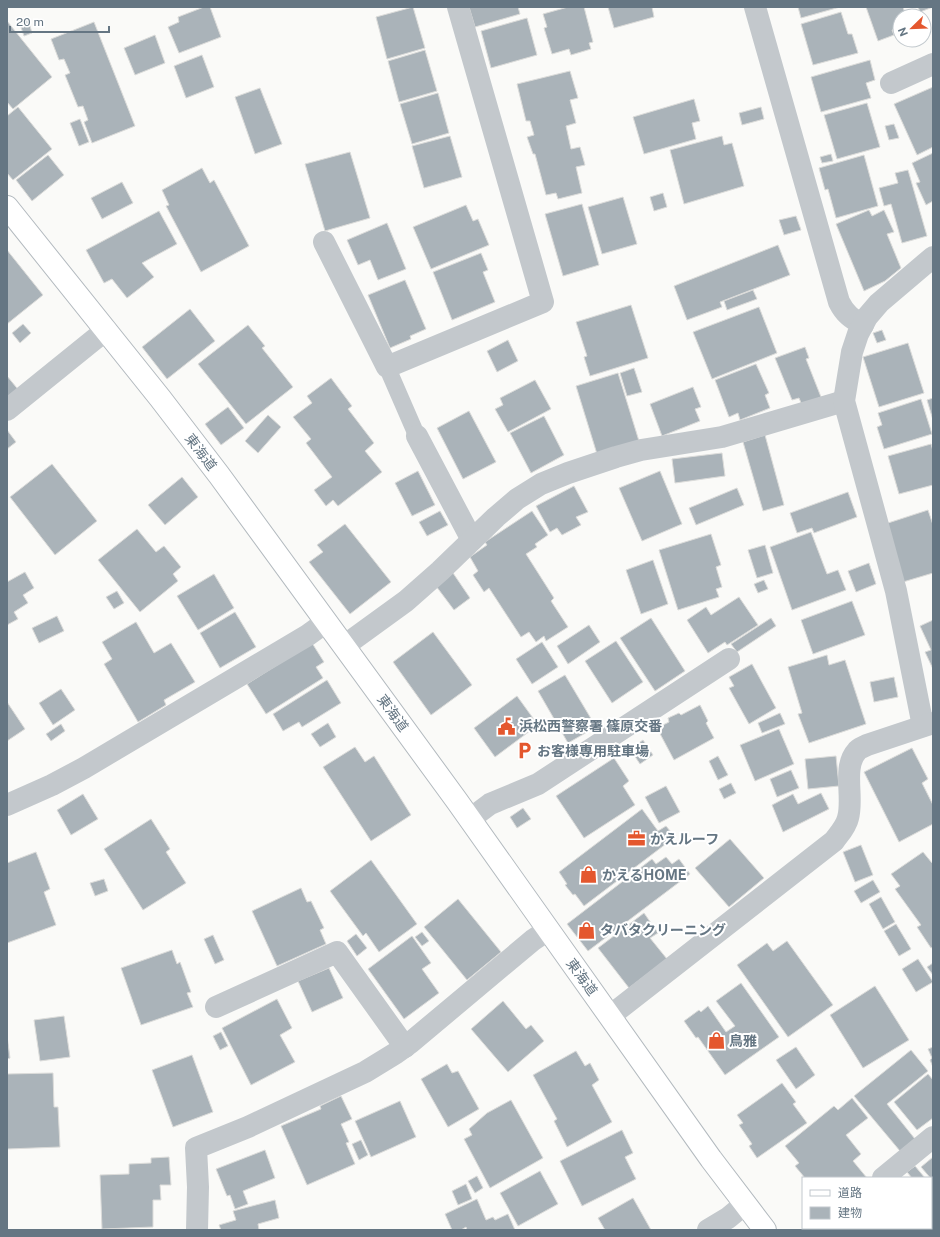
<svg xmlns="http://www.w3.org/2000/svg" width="940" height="1237" font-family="'Public Sans','Noto Sans JP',sans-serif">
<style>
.building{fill:#aab3b9;stroke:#dcdcda}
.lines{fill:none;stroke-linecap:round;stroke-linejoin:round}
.secondary-casing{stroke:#b3babf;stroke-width:24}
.service{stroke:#c3c8cc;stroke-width:17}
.minor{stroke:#c3c8cc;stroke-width:22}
.secondary{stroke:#fff;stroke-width:22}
.labels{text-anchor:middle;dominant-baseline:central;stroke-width:4;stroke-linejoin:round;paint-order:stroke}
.street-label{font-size:14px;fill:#657683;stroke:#fff}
.poi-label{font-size:14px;font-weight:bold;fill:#657683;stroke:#fff;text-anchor:start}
</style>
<rect width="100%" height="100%" fill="#fafaf8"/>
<g class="building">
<polygon points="204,7 210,7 221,37 179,53 168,27 179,22 178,17"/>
<polygon points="413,7 425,48 387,59 376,17"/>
<polygon points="469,7 518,7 520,14 475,27"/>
<polygon points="568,7 584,7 593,42 589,43 591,49 571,55 569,49 552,54 544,28 547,27 543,14"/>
<polygon points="608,7 652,7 654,17 614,28"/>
<polygon points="798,7 840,7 801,18"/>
<polygon points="866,7 903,7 906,16 900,16 900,27 892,30 894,35 878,41"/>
<polygon points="918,7 933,7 920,12"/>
<polygon points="841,12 848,34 852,34 858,53 813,65 801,24"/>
<polygon points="527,18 537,55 491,68 481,31"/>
<polygon points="28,19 32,33 24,36 19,22"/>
<polygon points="7,21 52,77 13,109 7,102"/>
<polygon points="94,22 135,126 92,143 84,122 88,120 83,106 78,107 65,75 70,73 64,59 59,60 51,39"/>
<polygon points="155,35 165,63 135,75 124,48"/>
<polygon points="425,50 437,91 399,102 388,61"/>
<polygon points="202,55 214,87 186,98 174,66"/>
<polygon points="870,60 875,80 866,83 871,98 821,112 811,77"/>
<polygon points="570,71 578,98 570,100 576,123 566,126 571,149 580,147 585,165 576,167 582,193 558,199 556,193 546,195 535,154 533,154 527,137 534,135 530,121 526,121 517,84"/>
<polygon points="933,87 933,147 917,155 894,104"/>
<polygon points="260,88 282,144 255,154 235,97"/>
<polygon points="438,93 449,133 412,144 400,104"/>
<polygon points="694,99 700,121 692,123 696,139 644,154 633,117"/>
<polygon points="867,103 880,147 837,159 824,115"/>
<polygon points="18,107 52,149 13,180 7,173 7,116"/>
<polygon points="761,107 764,119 742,125 739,113"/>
<polygon points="80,119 89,142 79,146 70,123"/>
<polygon points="894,124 899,138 889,140 885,126"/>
<polygon points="450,136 462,177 424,188 412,146"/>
<polygon points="722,136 724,145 732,143 744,186 684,204 670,150"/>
<polygon points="350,152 370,218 325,231 305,164"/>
<polygon points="933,153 933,201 926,205 916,183 920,182 912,163"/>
<polygon points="831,154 833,161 822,163 820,157"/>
<polygon points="48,155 64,175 32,201 16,180"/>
<polygon points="864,155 878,206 836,218 828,189 825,190 819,168"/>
<polygon points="202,168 210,183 214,180 249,246 201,272 166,206 169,205 162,190"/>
<polygon points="908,170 927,236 902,243 891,204 884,206 879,188 898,183 895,173"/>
<polygon points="122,182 133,203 102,219 91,198"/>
<polygon points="663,193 667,207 654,211 650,197"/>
<polygon points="623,197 637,244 602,254 588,207"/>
<polygon points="582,204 599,265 563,276 545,214"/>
<polygon points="466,205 473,221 478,219 489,245 431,269 413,227"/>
<polygon points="869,210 872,216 884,210 894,232 887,234 901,268 885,281 864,291 836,224"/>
<polygon points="159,211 177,244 142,263 154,277 127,298 112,279 104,283 86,250"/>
<polygon points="796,216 801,230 784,235 779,220"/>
<polygon points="387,223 406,269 378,280 370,260 358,265 347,240"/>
<polygon points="778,245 790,275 720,302 722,307 687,320 674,286"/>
<polygon points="7,250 43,295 7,324"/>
<polygon points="481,253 488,270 483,272 495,302 452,320 433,272"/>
<polygon points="405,280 426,329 410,336 411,339 390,348 368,295"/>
<polygon points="753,290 757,299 727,310 724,301"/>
<polygon points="631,305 648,358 590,376 584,357 587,356 576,322"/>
<polygon points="759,307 777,353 712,379 693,332"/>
<polygon points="190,309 215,341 167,379 142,347"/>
<polygon points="23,324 31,333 20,343 12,333"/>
<polygon points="248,325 265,346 262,348 293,387 246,424 198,364"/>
<polygon points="882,330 886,340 877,343 873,333"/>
<polygon points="508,340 518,361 497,372 487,351"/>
<polygon points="908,343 924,393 879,407 863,357"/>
<polygon points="805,347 809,358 806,359 821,397 802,405 799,398 792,400 775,358"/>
<polygon points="756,364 769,393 765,395 770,408 740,420 738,413 729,417 715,380"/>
<polygon points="634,368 642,392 627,396 620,373"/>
<polygon points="618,373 639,441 597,454 576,386"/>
<polygon points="7,376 21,393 7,404"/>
<polygon points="331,378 352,406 348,409 374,443 365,451 382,472 338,506 333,500 326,506 314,490 332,477 306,443 311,439 293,417 312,403 307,396"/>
<polygon points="535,380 551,409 508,432 495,409 503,405 500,398"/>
<polygon points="693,387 701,407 695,409 700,421 662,436 650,404"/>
<polygon points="933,398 933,420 927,400"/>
<polygon points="921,399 932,434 884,449 877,427 882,425 878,413"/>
<polygon points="228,407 244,428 221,445 205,424"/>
<polygon points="469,411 496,462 463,479 437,428"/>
<polygon points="268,415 281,427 258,453 245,441"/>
<polygon points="544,416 564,455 531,473 510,433"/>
<polygon points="7,430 16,442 7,449"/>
<polygon points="765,435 784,505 763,511 743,442"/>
<polygon points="931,444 933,451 933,485 899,494 888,456"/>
<polygon points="722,453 725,476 675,483 672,459"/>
<polygon points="52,464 97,521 55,555 10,497"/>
<polygon points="418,471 435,505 412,516 395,483"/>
<polygon points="660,471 682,524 642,541 619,488"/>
<polygon points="182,477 198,497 165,525 148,505"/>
<polygon points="574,486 588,512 576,517 581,525 562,535 557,528 550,532 536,506"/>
<polygon points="737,488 744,505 696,525 689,508"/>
<polygon points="848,492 857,517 814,533 812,528 797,533 790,513"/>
<polygon points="928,510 933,525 933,573 903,582 885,524"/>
<polygon points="440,511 448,525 427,536 419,522"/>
<polygon points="532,511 548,535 535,544 537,547 526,554 554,598 551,601 568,627 546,641 544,636 536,642 529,632 521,637 489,588 484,592 473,575 478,571 470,557 487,545 485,542"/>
<polygon points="345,524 391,582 350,614 309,562 323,552 317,545"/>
<polygon points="137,529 156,552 164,546 181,567 173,574 178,581 140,612 98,560"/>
<polygon points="811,532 827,574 838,570 846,590 792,610 770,547"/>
<polygon points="711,534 721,565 716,567 722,587 716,589 719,597 678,610 659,550"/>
<polygon points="765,545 773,573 757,578 748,550"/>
<polygon points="653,560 668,604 641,614 626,570"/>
<polygon points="869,563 876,584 856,592 848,571"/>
<polygon points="25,572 34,588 23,595 28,603 14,612 18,619 7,625 7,582"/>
<polygon points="453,573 470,598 454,610 436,586"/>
<polygon points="214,574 234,608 198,630 177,596"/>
<polygon points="764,580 768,589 758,593 754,584"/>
<polygon points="117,591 124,603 114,609 106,597"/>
<polygon points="739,597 758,625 727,645 725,642 708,653 687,620 706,607 711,615"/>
<polygon points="852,601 865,635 813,654 801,620"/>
<polygon points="235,612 256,647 220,668 200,633"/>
<polygon points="57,616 64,631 39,643 32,628"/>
<polygon points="651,618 685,671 655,691 620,638"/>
<polygon points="771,618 776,626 737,652 731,644"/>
<polygon points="933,620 933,669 925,652 931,650 920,626"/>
<polygon points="136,622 154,653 171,643 195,682 164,700 166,705 138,722 104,664 112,659 102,642"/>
<polygon points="589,625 600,642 568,664 557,646"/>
<polygon points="433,632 472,685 431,715 393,662"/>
<polygon points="616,641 643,682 612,703 585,661"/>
<polygon points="542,642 558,667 532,684 516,659"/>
<polygon points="312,643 324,662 316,667 323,678 266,714 247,684"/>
<polygon points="827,655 829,665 845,660 866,724 809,743 798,714 802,713 788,667"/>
<polygon points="752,664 776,708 749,724 729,688 734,686 729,677"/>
<polygon points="565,675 596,727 568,743 538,691"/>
<polygon points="894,677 898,697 874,702 870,682"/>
<polygon points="327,680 341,703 302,727 299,722 283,731 273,714"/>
<polygon points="61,689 75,710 53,725 39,703"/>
<polygon points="517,696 538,725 495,757 474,728"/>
<polygon points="7,702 25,729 7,741"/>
<polygon points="700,705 708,721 706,723 714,738 674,760 657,728 669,722 668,718 679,713 681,715"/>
<polygon points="780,713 785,724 762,733 758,723"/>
<polygon points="328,723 336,737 320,747 311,734"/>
<polygon points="61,724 65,731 51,741 46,734"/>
<polygon points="779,729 794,764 755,781 740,745"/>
<polygon points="643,740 653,755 640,764 630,749"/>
<polygon points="355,747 365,762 374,756 411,815 371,841 323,767"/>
<polygon points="912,748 928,779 922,783 933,805 933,824 899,842 864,772"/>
<polygon points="718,756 728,775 718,780 709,761"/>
<polygon points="836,756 839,786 808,789 805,759"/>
<polygon points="614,758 629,781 623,786 635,805 584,838 556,796"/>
<polygon points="791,770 799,788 777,797 770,779"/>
<polygon points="731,783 736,793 724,799 719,789"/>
<polygon points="666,786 680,812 659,823 645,797"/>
<polygon points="821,793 829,809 783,832 772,805 793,794 798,804"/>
<polygon points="83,794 98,819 71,835 57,810"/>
<polygon points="523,808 531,819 517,828 510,817"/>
<polygon points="642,809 658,831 666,826 675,837 584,906 575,894 573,895 565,885 567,884 559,872"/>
<polygon points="151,819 170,849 166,852 186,883 143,910 104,849"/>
<polygon points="730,839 764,878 729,907 695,868"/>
<polygon points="861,845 873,875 855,882 843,852"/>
<polygon points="36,852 50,889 44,892 56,925 7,943 7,863"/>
<polygon points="923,852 932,863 933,862 933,947 931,948 917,927 921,925 895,889 900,886 891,874"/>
<polygon points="666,857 672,864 679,859 690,874 588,951 567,924 652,859 656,864"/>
<polygon points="371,860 417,924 379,952 366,933 363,936 330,891"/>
<polygon points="104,879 108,891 95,896 90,883"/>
<polygon points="873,880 880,892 861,903 854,891"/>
<polygon points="301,888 307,902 311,901 324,928 320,930 326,944 277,966 252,911"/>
<polygon points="881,897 895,922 883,929 869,904"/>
<polygon points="458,899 501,952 467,980 424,927"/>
<polygon points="644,913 658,933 650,938 667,959 629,988 598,948"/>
<polygon points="896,924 911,949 899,956 884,931"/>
<polygon points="422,932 429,941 422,946 415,937"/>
<polygon points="356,934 367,948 357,956 347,941"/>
<polygon points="213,935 224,960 215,964 204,939"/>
<polygon points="412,936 431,963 422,969 439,993 404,1019 368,969"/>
<polygon points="787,941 833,1005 788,1037 737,965 767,943 773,951"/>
<polygon points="172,950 177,964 180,962 191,992 187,993 193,1007 141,1025 121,968"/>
<polygon points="918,959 933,982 916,992 902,969"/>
<polygon points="933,963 933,975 927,967"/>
<polygon points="329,968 343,998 312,1012 298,981"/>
<polygon points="741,983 779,1037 725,1075 698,1037 696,1038 684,1021 699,1010 701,1012 708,1006 726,1032 735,1026 716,1001"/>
<polygon points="875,986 909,1040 863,1068 830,1015"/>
<polygon points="277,999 292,1028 280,1035 295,1062 251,1085 222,1028"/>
<polygon points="503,1001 526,1029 531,1025 544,1041 508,1072 471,1029"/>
<polygon points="64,1016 70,1057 40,1061 34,1020"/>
<polygon points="221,1032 228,1046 220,1050 213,1036"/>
<polygon points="7,1036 10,1058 7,1059"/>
<polygon points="796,1047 815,1075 796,1089 776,1060"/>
<polygon points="933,1047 933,1067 930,1060 932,1058 928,1049"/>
<polygon points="911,1050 928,1071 887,1104 915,1139 900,1151 854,1096"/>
<polygon points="576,1051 585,1066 590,1063 599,1080 592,1085 612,1122 567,1147 554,1121 557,1119 533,1075"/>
<polygon points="192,1055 213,1112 173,1127 152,1070"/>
<polygon points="447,1064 452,1073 458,1071 479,1109 448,1127 421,1079"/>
<polygon points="53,1073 54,1107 58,1107 60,1147 7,1149 7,1074"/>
<polygon points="928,1074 933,1080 933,1118 917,1130 894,1102"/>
<polygon points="782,1083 796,1102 793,1104 807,1123 757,1158 749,1146 752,1144 739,1125 743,1123 737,1115"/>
<polygon points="341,1096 352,1119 341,1124 349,1142 346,1143 355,1164 307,1185 281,1126 321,1109 320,1106"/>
<polygon points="852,1098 868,1118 846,1135 861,1154 853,1161 867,1178 805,1178 795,1166 799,1163 785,1146 834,1106 838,1110"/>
<polygon points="511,1100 543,1158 490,1188 464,1139 472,1135 469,1129 487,1113"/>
<polygon points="400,1101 416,1137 371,1157 355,1121"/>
<polygon points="622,1130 633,1153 625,1157 636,1179 582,1206 560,1161"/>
<polygon points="361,1140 368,1155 359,1160 352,1144"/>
<polygon points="265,1150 275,1178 243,1191 248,1204 235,1209 230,1195 227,1196 216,1169"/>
<polygon points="169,1157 171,1185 160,1185 161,1200 153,1200 153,1227 102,1229 100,1175 129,1174 129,1164 151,1163 151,1158"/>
<polygon points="933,1157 933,1181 921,1167"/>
<polygon points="915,1166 925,1178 912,1178 907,1172"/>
<polygon points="540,1171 558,1204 518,1226 500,1193"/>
<polygon points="477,1176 483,1188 475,1193 468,1181"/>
<polygon points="466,1184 472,1199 458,1205 452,1191"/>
<polygon points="933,1187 933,1230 924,1230 923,1228 931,1228 931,1188"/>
<polygon points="633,1198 651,1230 605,1230 598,1218"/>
<polygon points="477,1199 486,1220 493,1217 495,1220 508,1214 515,1230 467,1230 466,1227 461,1230 452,1230 445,1214"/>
<polygon points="275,1200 279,1218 258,1224 259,1230 221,1230 219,1225 236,1220 233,1211"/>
<polygon points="829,1228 873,1228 870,1230 827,1230"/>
</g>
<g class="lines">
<defs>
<polyline id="secondary" points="7,207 160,398 219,475 457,801 711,1159 765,1230"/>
</defs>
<use href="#secondary" class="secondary-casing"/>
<polyline class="service" points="387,367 417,436"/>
<g class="minor">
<path d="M 755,7 L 839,302 C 845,314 851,318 863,325"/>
<polyline points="891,83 933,64"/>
<polyline points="324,242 387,367 543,302 458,7"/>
<polyline points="7,410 106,330"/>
<polyline points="417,436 472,540"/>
<polyline points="344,646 406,601 440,571 496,517 517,499 541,484 568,473 616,457 641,450 722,437 844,401"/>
<polyline points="923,726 896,591 844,401 852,352 858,334 867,317 879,303 933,257"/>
<polyline points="7,805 52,785 84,768 308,635 326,622"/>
<polyline points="470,819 490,804 538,784 729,659"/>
<polyline points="216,1007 337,952 405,1047"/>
<path d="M 610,1016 L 834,841 C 839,834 846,827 848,818 C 854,798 842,767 857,751 C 859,748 864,747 867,745 L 933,723"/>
<polyline points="883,1178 933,1137"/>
<polyline points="197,1230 198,1187 196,1148 248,1127 365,1072 396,1053 410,1043 533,940 548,930"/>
<polyline points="708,1230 728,1218 745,1204"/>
<polyline points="820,1230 822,1228"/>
</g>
<use href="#secondary" class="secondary"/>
</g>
<defs>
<symbol id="civic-bare" viewBox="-9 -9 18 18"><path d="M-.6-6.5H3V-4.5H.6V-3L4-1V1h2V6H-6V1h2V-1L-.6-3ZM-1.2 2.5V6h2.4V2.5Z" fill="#e4572e" stroke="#fff" stroke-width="2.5" paint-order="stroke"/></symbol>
<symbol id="parking-bare" viewBox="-9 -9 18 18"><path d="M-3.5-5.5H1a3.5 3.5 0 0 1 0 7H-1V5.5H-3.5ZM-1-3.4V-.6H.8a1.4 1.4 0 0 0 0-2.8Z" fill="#e4572e" stroke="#fff" stroke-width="2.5" paint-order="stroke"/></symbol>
<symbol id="office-bare" viewBox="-9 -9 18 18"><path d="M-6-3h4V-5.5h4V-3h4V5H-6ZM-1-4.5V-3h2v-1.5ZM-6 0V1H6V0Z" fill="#e4572e" stroke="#fff" stroke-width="2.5" paint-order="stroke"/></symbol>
<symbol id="shop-bare" viewBox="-9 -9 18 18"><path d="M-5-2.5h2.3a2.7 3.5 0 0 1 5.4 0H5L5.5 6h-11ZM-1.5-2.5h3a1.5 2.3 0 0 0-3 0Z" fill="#e4572e" stroke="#fff" stroke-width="2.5" paint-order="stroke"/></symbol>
</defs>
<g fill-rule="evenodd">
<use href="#civic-bare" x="494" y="714" width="25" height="25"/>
<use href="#parking-bare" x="512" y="738" width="25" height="25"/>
<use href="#office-bare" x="624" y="826" width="25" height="25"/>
<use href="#shop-bare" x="576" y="862" width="25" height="25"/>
<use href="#shop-bare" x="574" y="918" width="25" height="25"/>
<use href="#shop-bare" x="704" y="1028" width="25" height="25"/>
</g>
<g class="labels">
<g class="street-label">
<text transform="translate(201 452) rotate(53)">東海道</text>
<text transform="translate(393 713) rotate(54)">東海道</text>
<text transform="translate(582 977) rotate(54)">東海道</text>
</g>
<g class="poi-label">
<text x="519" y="726">浜松西警察署 篠原交番</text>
<text x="537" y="751">お客様専用駐車場</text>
<text x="650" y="839">かえルーフ</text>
<text x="602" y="875">かえるHOME</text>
<text x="600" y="930">タバタクリーニング</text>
<text x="729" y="1041">鳥雅</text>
</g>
</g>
<rect width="940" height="1237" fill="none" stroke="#657683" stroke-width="16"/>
<rect x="802" y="1177" width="130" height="52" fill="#ffffff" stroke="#c1c8cd"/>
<rect x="810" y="1190" width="20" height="6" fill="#ffffff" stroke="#c1c8cd"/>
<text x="838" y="1197" font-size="12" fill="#657683">道路</text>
<rect x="810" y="1207" width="20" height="12" fill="#aab3b9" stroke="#c1c8cd"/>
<text x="838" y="1217" font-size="12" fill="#657683">建物</text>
<g transform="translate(912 28) rotate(247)"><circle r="19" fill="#ffffff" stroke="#c1c8cd"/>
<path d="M0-3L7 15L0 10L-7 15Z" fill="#e4572e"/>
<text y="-6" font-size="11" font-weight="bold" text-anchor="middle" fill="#657683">N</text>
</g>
<path d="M10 26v6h99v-6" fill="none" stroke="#657683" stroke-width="2"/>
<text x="16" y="26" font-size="12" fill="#657683" stroke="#ffffff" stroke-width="3" paint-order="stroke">20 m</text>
</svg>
